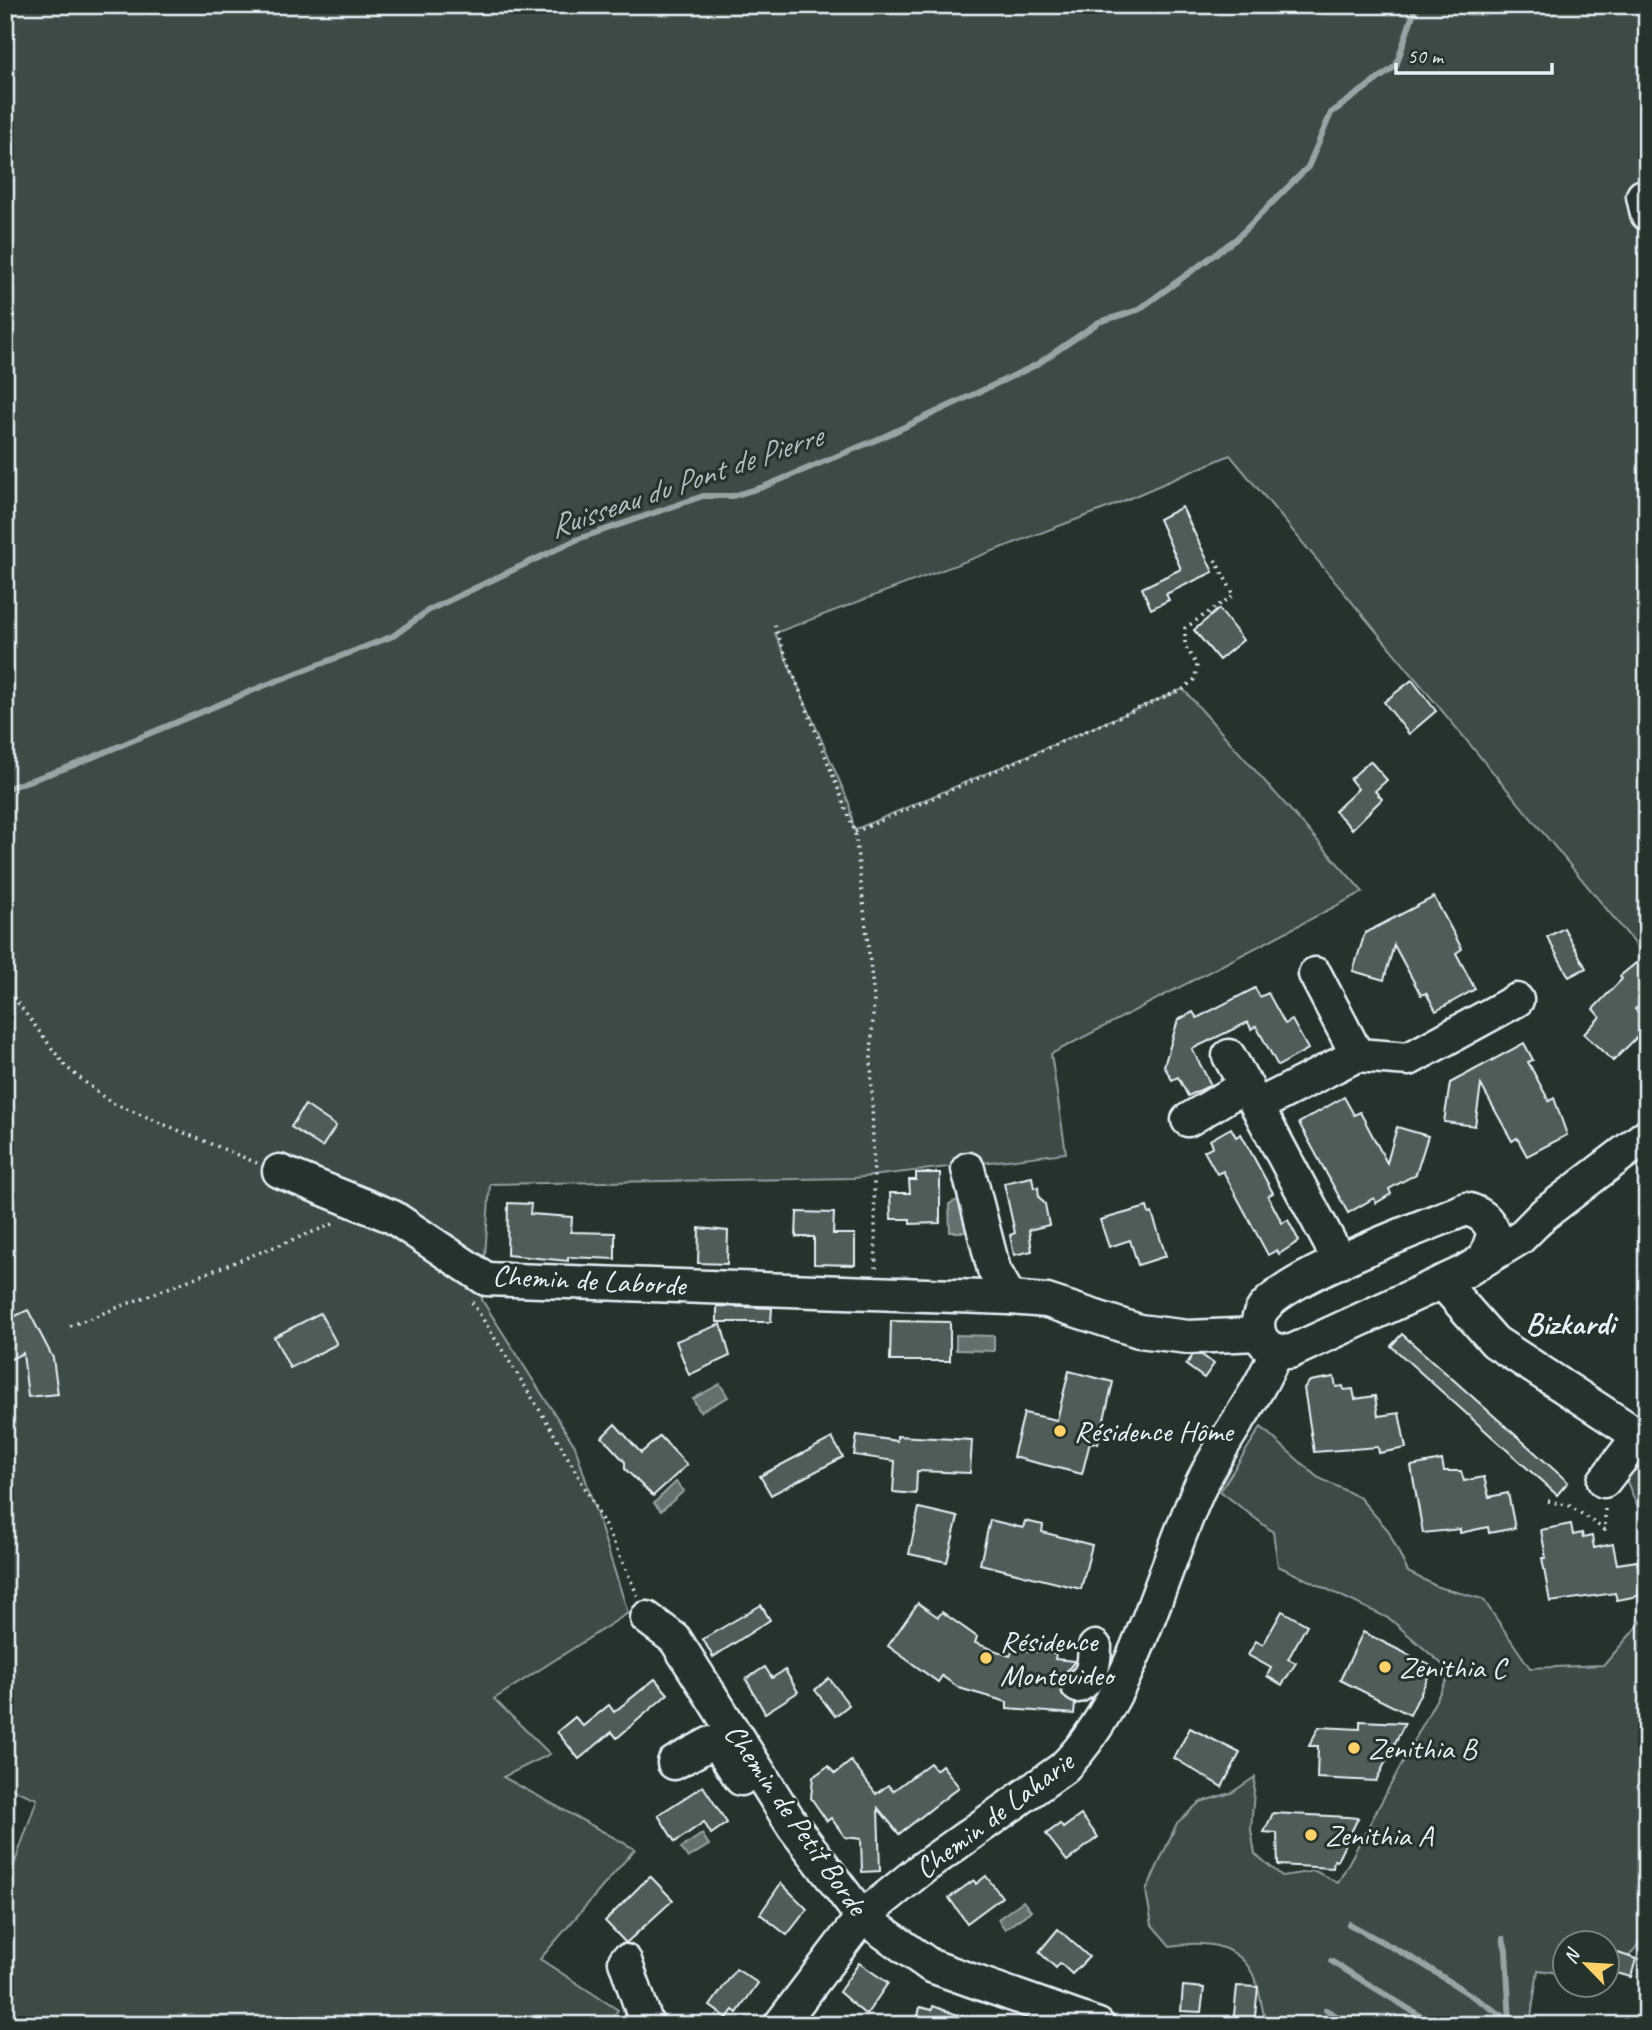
<svg xmlns="http://www.w3.org/2000/svg" width="1652" height="2030" font-family="Caveat,sans-serif">
<style>
.green{fill:#3e4b47;stroke:#939ea0;stroke-width:2}
.water{fill:#636f6d;stroke:#98a3a5;stroke-width:2}
.lines{fill:none;stroke-linecap:round;stroke-linejoin:round}
.stream{stroke:#98a3a5;stroke-width:6}
.building{fill:#505c59;stroke:#e8f1f8;stroke-width:2}
.minor-casing{stroke:#e8f1f8;stroke-width:37}
.path{stroke:#e8f1f8;stroke-width:3.5;stroke-dasharray:2 5;stroke-linecap:butt}
.minor{stroke:#26332d;stroke-width:32}
.poi-dot{fill:#ffd166;stroke:#26332d;stroke-width:2.5}
.labels{text-anchor:middle;stroke-width:6;stroke-linejoin:round;paint-order:stroke}
.street-label{font-size:30px;fill:#e8f1f8;stroke:#26332d}
.poi-label{font-size:30px;fill:#e8f1f8;stroke:#26332d;text-anchor:start}
.water-label{font-size:32px;font-style:italic;fill:#b3bdc0;stroke:#26332d}
.neighbourhood-label{font-size:32px;font-weight:bold;fill:#e8f1f8;stroke:#26332d}
</style>
<rect width="100%" height="100%" fill="#26332d"/>
<filter id="ink" filterUnits="userSpaceOnUse"><feTurbulence type="fractalNoise" baseFrequency=".0143" numOctaves="2"/><feDisplacementMap in="SourceGraphic" scale="14" xChannelSelector="R" yChannelSelector="G"/><feConvolveMatrix kernelMatrix="1 2 1 2 8 2 1 2 1" color-interpolation-filters="sRGB"/></filter>
<g filter="url(#ink)">
<g class="green">
<polygon points="5,5 1647,5 1647,958 1230,455 1107,508 775,633 849,803 854,830 1183,689 1363,892 1051,1054 1066,1153 854,1178 490,1184 482,1300 575,1446 628,1613 494,1699 550,1754 503,1777 635,1849 540,1959 618,2010 607,2025 5,2025 5,1891 37,1799 5,1786"/>
<path d="M1261 1427 1317 1477 1359 1497 1388 1530 1408 1572 1438 1587 1483 1599 1530 1668 1604 1665 1647 1615V1925L1637 1946 1609 1981H1607L1606 1942H1564V1974L1538 1970 1530 2023 1535 2025H1267C1261 2010 1261 1992 1254 1977 1239 1942 1202 1941 1170 1946L1152 1925 1146 1891 1177 1823 1200 1802 1231 1793 1255 1777 1251 1830 1255 1854 1282 1876 1315 1871 1338 1883 1451 1672 1390 1619 1278 1566 1273 1532 1220 1491Z"/>
<polygon points="1644,1465 1647,1465 1647,1529 1625,1477"/>
</g>
<g class="water">
<polygon points="957,1200 965,1204 966,1232 950,1232 949,1204"/>
<polygon points="956,1335 994,1336 994,1351 956,1350"/>
<polygon points="720,1384 728,1397 700,1412 693,1399"/>
<polygon points="676,1482 684,1491 661,1511 654,1503"/>
<polygon points="702,1834 709,1845 688,1858 681,1848"/>
<polygon points="1023,1901 1031,1911 1005,1929 998,1919"/>
</g>
<g class="lines">
<g class="stream">
<polyline points="5,789 69,767 266,685 393,636 429,610 578,539 703,496 733,496 763,487 883,437 1036,365 1099,322 1138,310 1236,239 1308,167 1331,113 1396,66 1416,5"/>
<polyline points="1349,1924 1421,1963 1503,2016 1507,2025"/>
<polyline points="1503,1939 1506,1950 1510,2024"/>
<polyline points="1331,1961 1435,2025"/>
<polyline points="1326,2010 1353,2025"/>
</g>
</g>
<g class="building">
<polygon points="1182,507 1213,572 1166,594 1169,600 1151,609 1142,588 1181,569 1159,519"/>
<polygon points="1219,609 1243,640 1219,660 1194,630"/>
<polygon points="1412,680 1436,711 1409,734 1384,702"/>
<polygon points="1370,761 1387,780 1375,791 1382,799 1352,829 1335,811 1358,789 1350,779"/>
<polygon points="1434,897 1462,949 1456,953 1475,989 1436,1011 1426,993 1421,995 1394,945 1384,980 1353,971 1365,933"/>
<polygon points="1564,928 1586,968 1569,977 1547,937"/>
<polygon points="1636,963 1647,976 1647,1000 1635,1009 1647,1021 1647,1027 1613,1061 1584,1034 1600,1017 1593,1009 1622,979 1620,976"/>
<polygon points="1255,988 1260,997 1268,993 1285,1024 1292,1020 1308,1049 1278,1066 1256,1026 1251,1029 1248,1022 1192,1049 1211,1085 1188,1096 1178,1077 1172,1080 1164,1066 1178,1020 1193,1012 1197,1018"/>
<polygon points="1524,1043 1533,1060 1528,1062 1549,1101 1554,1098 1567,1135 1527,1156 1517,1138 1512,1141 1481,1085 1475,1126 1444,1122 1450,1083"/>
<polygon points="1344,1097 1354,1115 1360,1112 1387,1163 1397,1127 1428,1136 1416,1174 1389,1189 1391,1194 1376,1203 1374,1198 1348,1213 1299,1123"/>
<polygon points="305,1105 336,1126 322,1147 291,1127"/>
<polygon points="1231,1128 1236,1137 1241,1134 1273,1193 1268,1196 1282,1223 1288,1220 1299,1241 1279,1254 1277,1250 1268,1255 1223,1171 1217,1174 1204,1151 1213,1146 1210,1140"/>
<polygon points="916,1173 940,1173 940,1223 910,1224 910,1219 891,1219 890,1193 910,1193 909,1180 916,1180"/>
<polygon points="1032,1177 1034,1188 1038,1187 1039,1197 1045,1204 1049,1225 1029,1230 1032,1251 1014,1255 1010,1235 1015,1233 1004,1183"/>
<polygon points="508,1203 531,1204 530,1214 572,1217 571,1232 615,1233 615,1259 568,1257 568,1261 507,1255"/>
<polygon points="1147,1207 1149,1214 1152,1213 1166,1256 1138,1265 1130,1240 1109,1247 1100,1220"/>
<polygon points="797,1212 834,1213 833,1234 855,1234 855,1265 814,1264 814,1237 796,1237"/>
<polygon points="699,1228 728,1231 727,1264 698,1263"/>
<polygon points="717,1306 772,1308 771,1322 717,1322"/>
<polygon points="28,1310 53,1358 58,1394 28,1397 23,1353 5,1362 5,1321"/>
<polygon points="320,1313 337,1344 290,1368 274,1337"/>
<polygon points="891,1321 950,1322 950,1361 890,1361"/>
<polygon points="721,1324 730,1356 689,1375 676,1341"/>
<polygon points="1402,1334 1568,1482 1557,1495 1391,1346"/>
<polygon points="1193,1355 1202,1355 1214,1364 1204,1378 1186,1365"/>
<polygon points="1069,1371 1113,1382 1098,1444 1090,1442 1082,1474 1013,1457 1024,1413 1057,1420"/>
<polygon points="1334,1377 1336,1387 1343,1386 1344,1390 1353,1389 1355,1399 1375,1396 1378,1416 1399,1413 1406,1448 1379,1453 1378,1447 1314,1452 1304,1388 1310,1381"/>
<polygon points="615,1424 641,1453 660,1436 687,1465 653,1496 625,1469 625,1462 602,1437"/>
<polygon points="857,1435 897,1441 897,1436 972,1440 970,1473 917,1471 916,1494 893,1492 895,1461 854,1455"/>
<polygon points="832,1438 843,1457 771,1495 760,1476"/>
<polygon points="1442,1460 1444,1471 1461,1471 1464,1481 1484,1477 1489,1497 1508,1493 1515,1528 1489,1533 1488,1527 1460,1533 1460,1529 1423,1533 1411,1466"/>
<polygon points="919,1508 958,1517 947,1562 909,1554"/>
<polygon points="990,1520 1023,1528 1025,1521 1043,1525 1042,1532 1092,1545 1081,1589 980,1564"/>
<polygon points="1571,1524 1573,1535 1582,1533 1583,1538 1592,1536 1594,1548 1613,1544 1617,1564 1637,1561 1643,1595 1617,1600 1615,1593 1550,1602 1542,1558 1546,1558 1541,1530"/>
<polygon points="918,1603 938,1617 942,1612 977,1637 975,1643 1010,1656 1013,1650 1056,1653 1055,1659 1075,1661 1062,1677 1060,1686 1063,1696 1075,1704 1074,1714 1007,1709 1007,1702 959,1688 942,1676 938,1682 888,1646"/>
<polygon points="761,1605 770,1620 713,1657 703,1639"/>
<polygon points="1282,1611 1307,1625 1288,1659 1296,1663 1282,1685 1267,1676 1271,1668 1248,1655 1256,1641 1263,1645"/>
<polygon points="1363,1632 1433,1667 1410,1715 1340,1680"/>
<polygon points="765,1667 772,1678 785,1670 798,1692 765,1713 746,1679"/>
<polygon points="829,1678 849,1705 835,1716 815,1690"/>
<polygon points="655,1679 668,1694 617,1738 612,1732 579,1759 557,1732 575,1717 583,1726 609,1705 614,1712"/>
<polygon points="1360,1721 1405,1723 1376,1781 1317,1778 1318,1746 1309,1746 1319,1727 1360,1729"/>
<polygon points="1190,1728 1240,1753 1222,1787 1174,1758"/>
<polygon points="851,1761 876,1794 888,1785 893,1791 930,1763 936,1770 942,1765 959,1787 899,1834 878,1808 880,1871 862,1872 861,1839 845,1837 831,1818 827,1821 811,1798 813,1777 828,1766 835,1774"/>
<polygon points="703,1786 727,1823 711,1834 704,1822 675,1842 658,1815"/>
<polygon points="1273,1813 1347,1817 1358,1818 1337,1861 1334,1860 1333,1868 1278,1865 1277,1833 1264,1832"/>
<polygon points="1081,1815 1098,1837 1067,1861 1046,1834 1060,1824 1063,1828"/>
<polygon points="650,1876 673,1900 626,1943 605,1921"/>
<polygon points="986,1876 1002,1897 967,1923 949,1898 974,1880 976,1884"/>
<polygon points="781,1883 807,1909 787,1935 760,1914"/>
<polygon points="1058,1929 1089,1957 1072,1974 1060,1963 1056,1968 1039,1952"/>
<polygon points="1606,1949 1636,1959 1631,1977 1606,1970"/>
<polygon points="859,1963 888,1983 866,2015 839,1992"/>
<polygon points="736,1969 758,1983 737,2013 733,2010 727,2018 710,2006"/>
<polygon points="1183,1986 1204,1988 1201,2012 1181,2011"/>
<polygon points="1237,1986 1258,1987 1254,2025 1233,2025"/>
<polygon points="933,2006 966,2018 966,2025 916,2025 920,2007 932,2010"/>
</g>
<g class="lines">
<g class="minor-casing">
<g id="minor">
<polyline points="1643,196 1647,214"/>
<polyline points="1315,974 1357,1055"/>
<polyline points="1229,1056 1256,1104"/>
<polyline points="1188,1120 1246,1085"/>
<polyline points="968,1169 994,1270 1010,1298"/>
<polyline points="279,1171 393,1217 486,1279 1010,1298 1047,1301 1139,1331 1188,1337 1259,1334"/>
<path d="M1485 1258 1494 1233C1488 1219 1481 1213 1466 1209 1424 1226 1285 1277 1263 1309 1257 1317 1257 1326 1260 1335 1264 1348 1278 1351 1290 1352L1464 1272 1520 1238 1544 1214 1647 1135"/>
<polyline points="1340,1262 1257,1106 1357,1055 1409,1059 1517,1000"/>
<polyline points="1442,1282 1495,1342 1639,1436 1604,1481"/>
<polyline points="647,1618 675,1639 793,1826 862,1917 931,1966 1098,2025"/>
<path d="M1078 1686C1094 1678 1094 1663 1095 1647"/>
<polyline points="674,1763 711,1743 720,1747 741,1779"/>
<polyline points="625,1961 647,2025"/>
<path d="M780 2025 862 1917 920 1870 1063 1768C1131 1701 1159 1578 1198 1491 1220 1442 1258 1398 1276 1351"/>
</g>
</g>
<g class="path">
<polyline points="774,625 855,832 874,997 871,1056 876,1268"/>
<polyline points="855,832 1183,689 1195,679 1197,665 1185,646 1185,628 1234,595 1213,556"/>
<polyline points="5,986 66,1067 110,1102 257,1163"/>
<path d="M472 1302C534 1401 592 1488 638 1597"/>
<polyline points="70,1326 336,1223"/>
<polyline points="1548,1501 1570,1506 1605,1530 1605,1507"/>
</g>
<use href="#minor" class="minor"/>
</g>
</g>
<g class="poi-dot">
<circle cx="1060" cy="1431" r="7"/>
<circle cx="986" cy="1658" r="7"/>
<circle cx="1385" cy="1667" r="7"/>
<circle cx="1354" cy="1748" r="7"/>
<circle cx="1311" cy="1835" r="7"/>
</g>
<g class="labels">
<g class="street-label">
<text transform="translate(589 1280) rotate(3)" y="10">Chemin de Laborde</text>
<text transform="translate(994 1815) rotate(-37)" y="10">Chemin de Laharie</text>
<text transform="translate(796 1819) rotate(55)" y="10">Chemin de Petit Borde</text>
</g>
<g class="poi-label">
<text x="1074" y="1441">Résidence Hôme</text>
<text x="1000" y="1651">Résidence<tspan x="1000" dy="34">Montevideo</tspan></text>
<text x="1399" y="1677">Zenithia C</text>
<text x="1368" y="1758">Zenithia B</text>
<text x="1325" y="1845">Zenithia A</text>
</g>
<g class="water-label">
<text transform="translate(685 481) rotate(-19)" y="11">Ruisseau du Pont de Pierre</text>
</g>
<g class="neighbourhood-label">
<text x="1570" y="1334">Bizkardi</text>
</g>
</g>
<rect width="1652" height="2030" fill="none" stroke="#26332d" stroke-width="28"/>
<rect x="14" y="14" width="1624" height="2002" fill="none" stroke="#e8f1f8" stroke-width="2.5" filter="url(#ink)"/>
<g transform="translate(1586 1964) rotate(295)"><circle r="33" fill="#26332d" stroke="#747f7e" stroke-width="2"/>
<path d="M0-5L12 26L0 18L-12 26Z" fill="#ffd166"/>
<text y="-10" font-size="19" font-weight="bold" text-anchor="middle" fill="#e8f1f8">N</text>
</g>
<path d="M1396 63v10h156v-10" fill="none" stroke="#e8f1f8" stroke-width="3.5"/>
<text x="1407" y="63" font-size="21" fill="#e8f1f8" stroke="#26332d" stroke-width="5" paint-order="stroke">50 m</text>
</svg>
